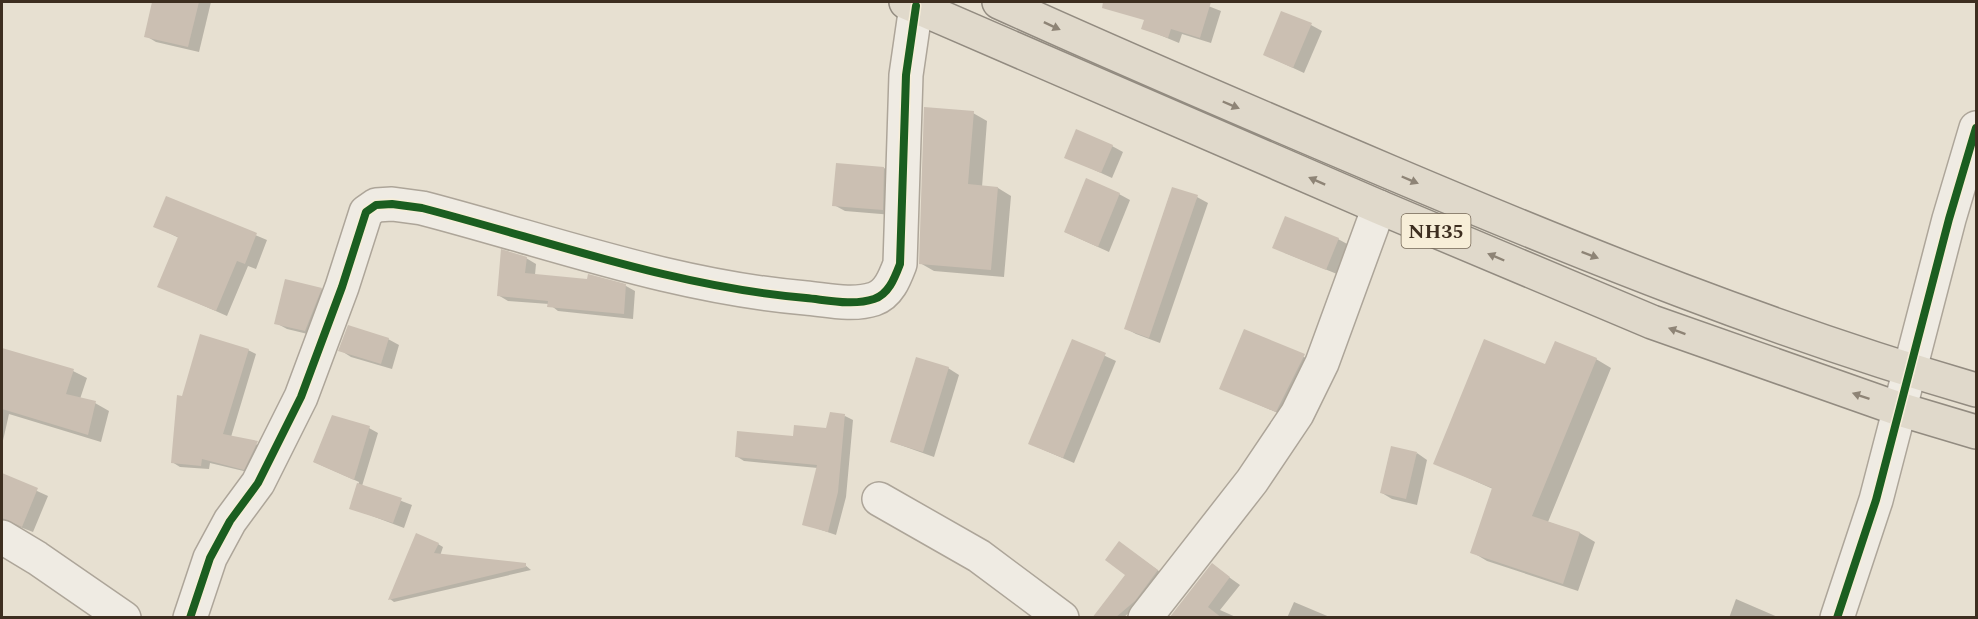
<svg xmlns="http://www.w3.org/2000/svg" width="1978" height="619" font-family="Spectral,serif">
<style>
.shadow{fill:#0003}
.building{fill:#cbbfb2}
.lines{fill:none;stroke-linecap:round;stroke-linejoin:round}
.minor-casing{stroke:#ada599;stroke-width:36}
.tertiary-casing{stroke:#ada599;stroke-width:36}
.trunk-casing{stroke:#928b80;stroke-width:36}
.minor{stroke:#efebe3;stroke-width:33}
.tertiary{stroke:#efebe3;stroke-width:33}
.trunk{stroke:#e0d9cb;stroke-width:33}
.cycleway-casing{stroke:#f7eed8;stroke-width:11}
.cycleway{stroke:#1b5e20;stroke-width:8}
.oneway{fill:#8e8476}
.labels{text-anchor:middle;stroke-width:6;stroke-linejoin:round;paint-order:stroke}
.shield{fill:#f7eed8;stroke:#756857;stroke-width:1.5}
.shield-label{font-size:20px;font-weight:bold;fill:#3d2e20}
</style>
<rect width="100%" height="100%" fill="#e7e0d1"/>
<g class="shadow">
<polygon points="154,2 211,2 199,52 156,42 146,36"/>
<polygon points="1151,2 1198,2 1221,11 1211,43 1182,34 1179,43 1143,28"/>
<polygon points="1311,25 1322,31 1304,73 1265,55"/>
<polygon points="973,113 987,121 982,187 998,188 1011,196 1004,277 934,271 920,263"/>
<polygon points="1112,146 1123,152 1112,178 1066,157"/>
<polygon points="884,168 895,174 893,215 845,211 834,205"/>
<polygon points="1119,194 1130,200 1109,252 1065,232"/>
<polygon points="1197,197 1208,203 1160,343 1136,334 1125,328"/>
<polygon points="167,198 267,240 256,269 248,266 227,316 159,286 179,238 155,226"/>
<polygon points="1338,239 1349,245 1337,274 1285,253"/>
<polygon points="526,258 536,264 535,275 626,286 635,291 633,319 558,311 549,304 508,301 498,295"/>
<polygon points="321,289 332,295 316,336 287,329 276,323"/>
<polygon points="1244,331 1315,362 1287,417 1221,388"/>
<polygon points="388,339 399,345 392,369 351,357 340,350"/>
<polygon points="1073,341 1116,361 1074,463 1030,444"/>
<polygon points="2,349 73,371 87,378 80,399 95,403 109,411 101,442 9,414 2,445"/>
<polygon points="248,350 256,354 231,437 265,447 252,473 210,463 209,469 180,467 172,462 183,397"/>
<polygon points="1596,359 1611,368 1548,522 1580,533 1595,542 1578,591 1487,561 1472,552 1493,489 1435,463 1546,366"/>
<polygon points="948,368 959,375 934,457 892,442"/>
<polygon points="845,416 853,420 846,497 836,535 804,524 818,468 744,461 736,456 827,429"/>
<polygon points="369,428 378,433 362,486 412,505 404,528 351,508 359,482 314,462"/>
<polygon points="1417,453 1427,460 1417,505 1392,499 1382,493"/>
<polygon points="2,475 48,496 33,532 2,520"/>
<polygon points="438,544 443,547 440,556 525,565 531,570 394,602 390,599"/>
<polygon points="1124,546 1163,574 1140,603 1123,618 1094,618 1127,575"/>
<polygon points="1212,565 1240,585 1220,610 1238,618 1182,618"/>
<polygon points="1736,599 1780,618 1729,618"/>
<polygon points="1294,602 1332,618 1287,618"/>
</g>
<g class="building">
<polygon points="152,2 199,2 188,47 144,37"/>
<polygon points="1103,2 1211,2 1200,38 1171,29 1168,38 1141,29 1144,20 1102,8"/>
<polygon points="1281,11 1312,23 1293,68 1263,55"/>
<polygon points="924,107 974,111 968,184 998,187 991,270 919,264"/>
<polygon points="1076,129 1113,145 1101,173 1064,158"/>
<polygon points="836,163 884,167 883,210 832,206"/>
<polygon points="1086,178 1120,193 1098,247 1064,232"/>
<polygon points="1172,187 1198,195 1149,338 1124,329"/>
<polygon points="166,196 257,233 245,264 237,261 216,311 157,287 178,237 153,227"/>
<polygon points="1285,216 1339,238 1326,270 1272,248"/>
<polygon points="501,249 527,257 525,273 587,279 588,274 626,284 624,314 547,307 548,301 497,296"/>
<polygon points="285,279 322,288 305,331 274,324"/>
<polygon points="348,325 389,338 381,364 338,351"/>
<polygon points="1244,329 1305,354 1276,412 1219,389"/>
<polygon points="200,334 249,349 223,434 258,441 244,470 202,459 201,466 171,463 177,395 182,396"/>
<polygon points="1072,339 1106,353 1063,458 1028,444"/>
<polygon points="1484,339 1545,364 1555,341 1597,358 1532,516 1580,532 1563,584 1470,553 1492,488 1433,464"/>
<polygon points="2,348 74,369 66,394 96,401 88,435 2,409"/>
<polygon points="916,357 949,367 923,452 890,442"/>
<polygon points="830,412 845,414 838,492 828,532 802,525 817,465 735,457 737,431 793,436 794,425 826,428"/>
<polygon points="332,415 370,426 354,480 313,462"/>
<polygon points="1391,446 1417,452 1406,499 1380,493"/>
<polygon points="2,473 38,488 22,527 2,518"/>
<polygon points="357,483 402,498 393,523 349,509"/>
<polygon points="416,533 439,543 434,553 526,563 526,567 388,600"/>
<polygon points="1119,541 1158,570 1135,601 1115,618 1092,618 1125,575 1105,560"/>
<polygon points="1212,563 1230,577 1208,607 1222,618 1169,618"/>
</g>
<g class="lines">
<g class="minor-casing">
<g id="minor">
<polyline points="879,499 979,556 1062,618"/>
<polyline points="2,537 37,558 124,618"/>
<path d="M190 618 210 558 230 521 258 483 301 397 342 287 366 212 376 205 392 204 422 208C549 241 674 287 806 298 827 300 853 306 874 299 889 294 895 277 900 264L906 75 916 6"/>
<polyline points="1145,618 1252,481 1297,414 1322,363 1379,207"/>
</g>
</g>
<g class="tertiary-casing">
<polyline id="tertiary" points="1837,618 1876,500 1949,219 1976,128"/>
</g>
<g class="trunk-casing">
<g id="trunk">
<polyline points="906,2 1379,207 1652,322 1899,409 1976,432"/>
<path d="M999 2C1129 61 1260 117 1392 173 1583 254 1777 332 1976 390"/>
</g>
</g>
<use href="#minor" class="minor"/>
<use href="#tertiary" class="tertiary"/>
<use href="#trunk" class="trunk"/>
<g class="cycleway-casing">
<g id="cycleway">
<path d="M190 618 210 558 230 521 258 483 301 397 342 287 366 212 376 205 392 204 422 208C549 241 674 287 806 298 827 300 853 306 874 299 889 294 895 277 900 264L906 75 916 6"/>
<polyline points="1837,618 1876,500 1949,219 1976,128"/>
</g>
</g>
<use href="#cycleway" class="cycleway"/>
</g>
<defs><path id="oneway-solid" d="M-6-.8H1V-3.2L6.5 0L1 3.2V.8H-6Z" transform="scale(1.5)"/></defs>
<g class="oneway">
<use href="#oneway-solid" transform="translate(1052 26) rotate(25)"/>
<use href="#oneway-solid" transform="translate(1231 105) rotate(23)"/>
<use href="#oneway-solid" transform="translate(1410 180) rotate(23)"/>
<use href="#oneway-solid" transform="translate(1317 181) rotate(-156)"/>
<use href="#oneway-solid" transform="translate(1590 255) rotate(21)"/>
<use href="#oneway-solid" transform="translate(1496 257) rotate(-157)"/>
<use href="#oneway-solid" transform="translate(1677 331) rotate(-160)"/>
<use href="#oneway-solid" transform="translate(1861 396) rotate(-161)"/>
</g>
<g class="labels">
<rect class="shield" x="1401.5" y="214" width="69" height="34" rx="4.5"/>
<g class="shield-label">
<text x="1436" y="238">NH35</text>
</g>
</g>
<rect width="1978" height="619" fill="none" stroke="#3d2e20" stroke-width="6"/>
</svg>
